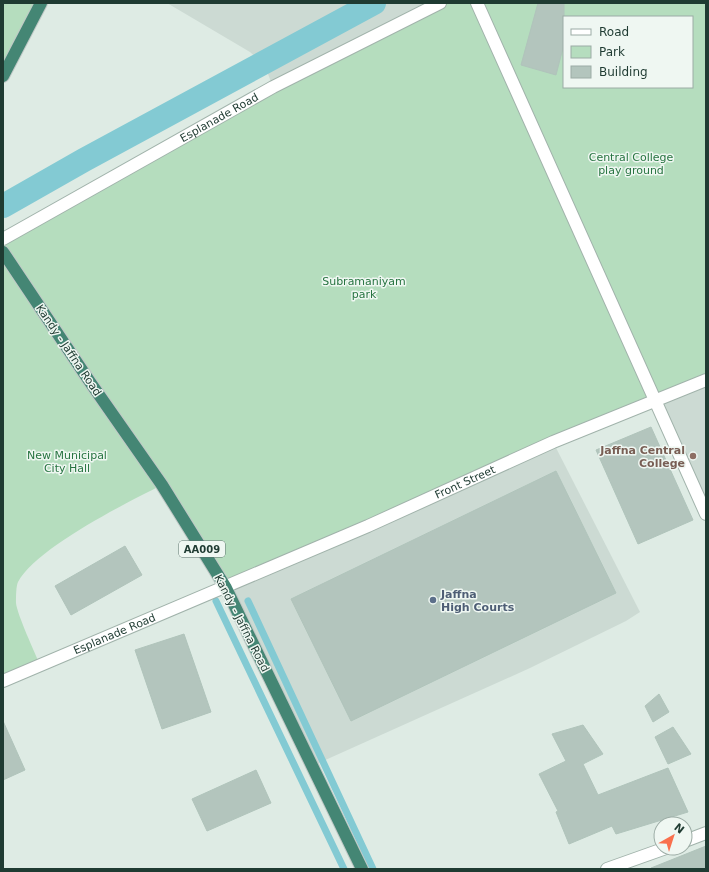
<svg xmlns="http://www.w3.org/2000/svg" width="709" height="872" font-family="'DejaVu Sans',sans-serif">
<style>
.built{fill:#ccdad3}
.green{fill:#b5ddbe;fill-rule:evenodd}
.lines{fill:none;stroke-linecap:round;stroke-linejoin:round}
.stream{stroke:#83cad3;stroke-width:7}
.canal{stroke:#83cad3;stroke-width:24}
.building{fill:#b3c5bd;stroke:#b0c4bb}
.minor-casing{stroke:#a1b3ab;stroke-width:14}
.tertiary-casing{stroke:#a1b3ab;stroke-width:14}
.trunk-casing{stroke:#c0c8c6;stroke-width:14}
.minor{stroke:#fff;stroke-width:12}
.tertiary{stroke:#fff;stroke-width:12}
.trunk{stroke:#448674;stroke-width:12}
.education-dot{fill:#8d6e63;stroke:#eff7f2;stroke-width:1.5}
.service-dot{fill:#5c6f8a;stroke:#eff7f2;stroke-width:1.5}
.labels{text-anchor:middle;stroke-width:3;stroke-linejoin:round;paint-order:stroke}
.shield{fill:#eff7f2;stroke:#5d736c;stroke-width:1}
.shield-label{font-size:10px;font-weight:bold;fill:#1f3b32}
.street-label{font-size:11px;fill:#1f3b32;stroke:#eff7f2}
.park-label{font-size:11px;fill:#277441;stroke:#eff7f2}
.education-label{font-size:11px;font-weight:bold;fill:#785e54;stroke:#eff7f2;text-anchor:end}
.service-label{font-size:11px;font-weight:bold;fill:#4e5e75;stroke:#eff7f2;text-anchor:start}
</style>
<rect width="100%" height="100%" fill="#deebe4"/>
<g class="built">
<polygon points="167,3 440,3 273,87 265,66 250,52"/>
<polygon points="706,380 706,514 655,399"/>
<polygon points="553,442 640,612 626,621 530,668 312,766 226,588"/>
</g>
<g class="green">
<polygon points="3,3 41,3 3,76"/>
<path d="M440 3H706V380L226 588 162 485C126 503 36 548 18 582 16 586 16 597 16 603 17 614 35 653 40 665L3 681V239ZM564 17H692V87H564Z"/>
</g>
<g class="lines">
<g class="stream">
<polyline points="216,601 344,869"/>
<polyline points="248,601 373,869"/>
</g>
<polyline class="canal" points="3,206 84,160 374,3"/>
</g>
<g class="building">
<polygon points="538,3 564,3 564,44 556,75 521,65"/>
<polygon points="651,427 693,520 638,544 596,450"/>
<polygon points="556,471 616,593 351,721 291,599"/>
<polygon points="125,546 142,575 71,615 55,586"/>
<polygon points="184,634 211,712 162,729 135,650"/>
<polygon points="659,694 669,712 653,722 645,706"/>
<polygon points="3,721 25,770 3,780"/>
<polygon points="583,725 603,754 583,764 598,795 668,768 688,812 616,834 612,826 569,844 556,812 558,811 539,774 566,761 552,734"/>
<polygon points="673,727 691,754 668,764 655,737"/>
<polygon points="256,770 271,803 207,831 192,799"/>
<polygon points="706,846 706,869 651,869 651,868"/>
</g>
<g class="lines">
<g class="minor-casing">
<g id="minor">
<polyline points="477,3 706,514"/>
<path id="s1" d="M3 681 368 526 553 442 706 380"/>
<polyline points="685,841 706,833"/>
<polyline points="607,869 666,848"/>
</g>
</g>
<g class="tertiary-casing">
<g id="tertiary">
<path id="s2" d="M3 239 273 87 440 3"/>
</g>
</g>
<g class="trunk-casing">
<g id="trunk">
<polyline points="3,76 41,3"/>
<polyline points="3,252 90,382 162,485 226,588 362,869"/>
</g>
</g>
<use href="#minor" class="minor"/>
<use href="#tertiary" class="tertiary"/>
<use href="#trunk" class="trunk"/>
</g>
<circle class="education-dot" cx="693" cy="456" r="4"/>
<circle class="service-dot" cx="433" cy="600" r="4"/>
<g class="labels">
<rect class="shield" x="179" y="541" width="46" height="16" rx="3"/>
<g class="shield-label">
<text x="202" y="553">AA009</text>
</g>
<g class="street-label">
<text dy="4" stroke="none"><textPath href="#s2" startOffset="248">Esplanade Road</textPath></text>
<text transform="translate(69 350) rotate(56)" y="4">Kandy - Jaffna Road</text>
<text dy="4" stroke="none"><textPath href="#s1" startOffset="503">Front Street</textPath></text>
<text transform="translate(242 623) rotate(63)" y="4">Kandy - Jaffna Road</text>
<text dy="4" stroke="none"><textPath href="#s1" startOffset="121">Esplanade Road</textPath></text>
</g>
<g class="park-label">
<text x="631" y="161">Central College<tspan x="631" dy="13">play ground</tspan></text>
<text x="364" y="285">Subramaniyam<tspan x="364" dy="13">park</tspan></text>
<text x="67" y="459">New Municipal<tspan x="67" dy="13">City Hall</tspan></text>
</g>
<g class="education-label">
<text x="685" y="454">Jaffna Central<tspan x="685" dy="13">College</tspan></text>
</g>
<g class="service-label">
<text x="441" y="598">Jaffna<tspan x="441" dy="13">High Courts</tspan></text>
</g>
</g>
<rect width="709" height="872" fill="none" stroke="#1f3b32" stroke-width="8"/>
<rect x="563" y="16" width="130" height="72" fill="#eff7f2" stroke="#9caca5"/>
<rect x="571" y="29" width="20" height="6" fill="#ffffff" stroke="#9caca5"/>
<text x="599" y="36" font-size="12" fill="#1f3b32">Road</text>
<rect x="571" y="46" width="20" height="12" fill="#b5ddbe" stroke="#9caca5"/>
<text x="599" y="56" font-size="12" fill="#1f3b32">Park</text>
<rect x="571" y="66" width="20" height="12" fill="#b3c5bd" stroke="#9caca5"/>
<text x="599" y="76" font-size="12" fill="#1f3b32">Building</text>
<g transform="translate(673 836) rotate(39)"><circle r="19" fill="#eff7f2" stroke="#9caca5"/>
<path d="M0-3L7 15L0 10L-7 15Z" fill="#f9704e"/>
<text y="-6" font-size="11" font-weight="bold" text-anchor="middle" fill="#1f3b32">N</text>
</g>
</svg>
